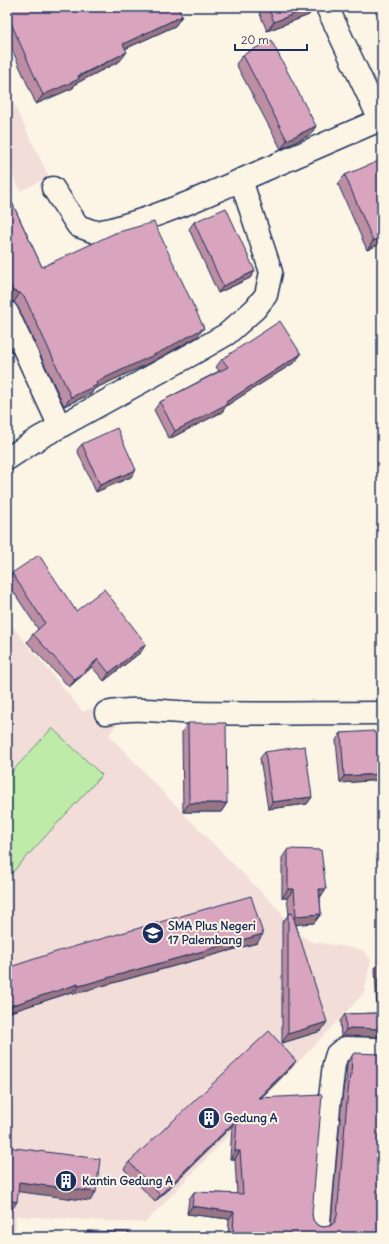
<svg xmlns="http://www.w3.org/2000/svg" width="389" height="1244" font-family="Delius,sans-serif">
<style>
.built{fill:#f2ddd9}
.green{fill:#beeba8;stroke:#6c8d83}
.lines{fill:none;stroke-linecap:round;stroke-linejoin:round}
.minor-casing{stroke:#1b2f5e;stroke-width:25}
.minor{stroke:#fcf5e5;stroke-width:22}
.wall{fill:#bb8ea3;stroke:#1b2f5e}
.shaded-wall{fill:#987485;stroke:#1b2f5e}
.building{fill:#d9a5be;stroke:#1b2f5e}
.labels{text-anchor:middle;stroke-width:4;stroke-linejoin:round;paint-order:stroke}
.poi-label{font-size:12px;font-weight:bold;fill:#1b2f5e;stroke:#fcf5e5;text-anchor:start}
</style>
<rect width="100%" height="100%" fill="#fcf5e5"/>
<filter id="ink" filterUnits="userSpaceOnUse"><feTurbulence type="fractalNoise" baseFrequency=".025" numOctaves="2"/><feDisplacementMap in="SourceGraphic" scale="8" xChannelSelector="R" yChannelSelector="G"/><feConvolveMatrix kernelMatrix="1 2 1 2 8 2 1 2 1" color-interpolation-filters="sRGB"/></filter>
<g filter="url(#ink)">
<g class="built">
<polygon points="7,90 49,177 20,191 7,163"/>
<polygon points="7,620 83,712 101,705 116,725 109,735 181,811 281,912 288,926 309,941 363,950 371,960 364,993 145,1223 16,1216 15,1237 7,1237"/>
</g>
<polygon class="green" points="52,728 102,775 7,878 7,777"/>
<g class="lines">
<g class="minor-casing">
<g id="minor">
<polyline points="327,7 380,120"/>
<polyline points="53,188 78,226 95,232 112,229 148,218 188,203 382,119"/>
<polyline points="7,312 60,427"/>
<polyline points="7,459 39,438 194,353 227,334 255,309 266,295 271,272 241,180"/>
<path d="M106 713C135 706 165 712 194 713 257 714 319 713 382 713"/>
<polyline points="319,1222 329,1107 334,1064 337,1054 345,1048 382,1049"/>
</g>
</g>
<use href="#minor" class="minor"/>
</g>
<g class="wall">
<polygon points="7,7 182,16 175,26 125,49 120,61 75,84 73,88 36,104 7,38"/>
<polygon points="257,7 314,7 309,15 267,31"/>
<polygon points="243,55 316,126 310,135 281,149 236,64"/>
<polygon points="382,162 382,243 367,250 338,184 345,175"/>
<polygon points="7,192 42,267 197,337 154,361 94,389 91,394 64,406 18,307 14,302 7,300"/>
<polygon points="194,222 255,271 250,278 218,293 189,229"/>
<polygon points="301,354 295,362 226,406 222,412 169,439 154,410 160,402 219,371 216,367 222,359"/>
<polygon points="82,444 131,477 96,492 77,450"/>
<polygon points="12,573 76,611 141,652 104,681 92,667 69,687 27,642 33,634 38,629 7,582 7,580"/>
<polygon points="188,723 227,803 221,812 183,812 182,732"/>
<polygon points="341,733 382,734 382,780 340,783 336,740"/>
<polygon points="265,752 312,797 307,804 268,809 260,758"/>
<polygon points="288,849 326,889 320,898 321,914 314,923 296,924 321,1031 282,1043 282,923 289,914 287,898 282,898 282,858"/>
<polygon points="257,943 73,994 72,992 7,1013 7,968"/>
<polygon points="380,961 382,961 382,1037 345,1036 341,1037 340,1021 345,1014 377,1013 375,968"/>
<polygon points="354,1053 382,1237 228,1237 229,1219 187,1214 189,1199 194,1192 237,1194 235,1159 230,1159 232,1126 155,1202 124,1169 129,1162 291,1068 261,1098 312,1214 313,1220 317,1225 323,1227 330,1226 331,1223 341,1108 344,1083 346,1081 347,1063"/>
<polygon points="88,1231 129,1237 84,1237"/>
</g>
<g class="shaded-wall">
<polygon points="311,7 314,7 309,15 267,31 274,22"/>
<polygon points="182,16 175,26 116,53 123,44"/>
<polygon points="127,52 120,61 75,84 73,88 36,104 43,95"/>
<polygon points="316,126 310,135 281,149 287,140"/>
<polygon points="382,237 382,243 367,250 373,241"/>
<polygon points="255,271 250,278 218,293 223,286"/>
<polygon points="13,291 20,293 14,302 7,300"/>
<polygon points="204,328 197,337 154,361 94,389 91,394 64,406 71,397 96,382"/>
<polygon points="301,354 295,362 226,406 222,412 169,439 175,431 226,402"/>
<polygon points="136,470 131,477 96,492 100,485"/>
<polygon points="146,644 141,652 104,681 109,673"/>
<polygon points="98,659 92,667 69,687 75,680"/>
<polygon points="382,774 382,780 340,783 344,776"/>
<polygon points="312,797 307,804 268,809 272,802"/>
<polygon points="189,803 227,803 221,812 183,812"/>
<polygon points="288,889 294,889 287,898 282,898"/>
<polygon points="319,889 326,889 319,898"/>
<polygon points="321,914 314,923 290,925 296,916"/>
<polygon points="263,934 257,943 73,994 79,986"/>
<polygon points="78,984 72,992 7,1013 7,1007"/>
<polygon points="327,1022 321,1031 282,1043 288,1034"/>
<polygon points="350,1028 382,1029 382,1037 345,1036 341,1037 346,1030"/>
<polygon points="296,1061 291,1068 253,1105 258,1098"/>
<polygon points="237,1119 232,1126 155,1202 160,1195"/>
<polygon points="235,1151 240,1151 235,1159 230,1159"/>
<polygon points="19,1182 96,1192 90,1201 13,1191"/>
<polygon points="7,1200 17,1202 11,1211 7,1210"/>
<polygon points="192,1206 234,1212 229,1219 187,1214"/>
<polygon points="233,1235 250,1236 249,1237 231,1237"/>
</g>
<g class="building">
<polygon points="7,7 178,7 182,16 123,44 127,52 78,76 79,79 43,95 7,14"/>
<polygon points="268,7 311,7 274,22"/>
<polygon points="271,40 316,126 287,140 243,55"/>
<polygon points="381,160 382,162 382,237 373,241 345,175"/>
<polygon points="7,192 42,267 115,233 154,222 204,328 160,352 96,382 97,385 71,397 25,298 20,293 13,291 7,277"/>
<polygon points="226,208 255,271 223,286 194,222"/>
<polygon points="280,321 301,354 226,402 227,404 175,431 160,402 228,367 222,359"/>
<polygon points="117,428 136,470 100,485 82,444"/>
<polygon points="39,555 76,611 104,589 146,644 109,673 98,659 75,680 33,634 45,623 12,573"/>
<polygon points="188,723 226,723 227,803 189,803"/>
<polygon points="374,731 374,733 382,734 382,774 344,776 341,733"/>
<polygon points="305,746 312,797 272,802 265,752"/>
<polygon points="288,849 321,850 326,889 319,889 321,914 296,916 294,889 288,889"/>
<polygon points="251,896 263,934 79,986 78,984 7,1007 7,968 59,951"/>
<polygon points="292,913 327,1022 288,1034 288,914"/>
<polygon points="380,961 382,961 382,1000"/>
<polygon points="382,1013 382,1029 350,1028 346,1030 345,1014"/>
<polygon points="269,1031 296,1061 258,1098 322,1095 312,1214 313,1220 317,1225 323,1227 330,1226 335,1222 337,1216 347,1101 350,1075 351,1076 352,1056 354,1053 382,1054 382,1237 250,1237 250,1236 233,1235 234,1212 192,1206 194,1192 243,1194 240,1151 235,1151 237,1119 160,1195 129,1162"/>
<polygon points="7,1147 100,1159 96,1192 19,1182 17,1202 7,1200"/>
<polygon points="88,1231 129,1232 129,1237 88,1237"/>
</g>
</g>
<defs>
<g id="school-disc" transform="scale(1.15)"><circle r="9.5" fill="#1b2f5e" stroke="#fcf5e5"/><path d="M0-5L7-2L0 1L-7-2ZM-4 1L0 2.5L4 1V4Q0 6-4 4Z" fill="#fff"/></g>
<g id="building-disc" transform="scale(1.15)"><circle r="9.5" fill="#1b2f5e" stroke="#fcf5e5"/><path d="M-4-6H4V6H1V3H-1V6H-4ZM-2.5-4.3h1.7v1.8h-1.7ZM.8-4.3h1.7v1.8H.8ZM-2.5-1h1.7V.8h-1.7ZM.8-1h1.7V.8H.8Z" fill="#fff"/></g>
</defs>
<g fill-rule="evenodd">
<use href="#school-disc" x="153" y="933"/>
<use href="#building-disc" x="209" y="1118"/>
<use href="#building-disc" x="66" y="1181"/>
</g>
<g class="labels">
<g class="poi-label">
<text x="168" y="930">SMA Plus Negeri<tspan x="168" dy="14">17 Palembang</tspan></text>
<text x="224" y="1122">Gedung A</text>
<text x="82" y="1185">Kantin Gedung A</text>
</g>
</g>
<rect width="389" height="1244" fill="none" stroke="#fcf5e5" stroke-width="24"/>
<rect x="12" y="12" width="365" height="1220" fill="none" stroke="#1b2f5e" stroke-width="1.5" filter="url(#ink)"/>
<path d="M235 44v6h72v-6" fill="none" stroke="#1b2f5e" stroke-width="2"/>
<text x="241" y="44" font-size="12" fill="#1b2f5e" stroke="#fcf5e5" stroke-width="3" paint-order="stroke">20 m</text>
</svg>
